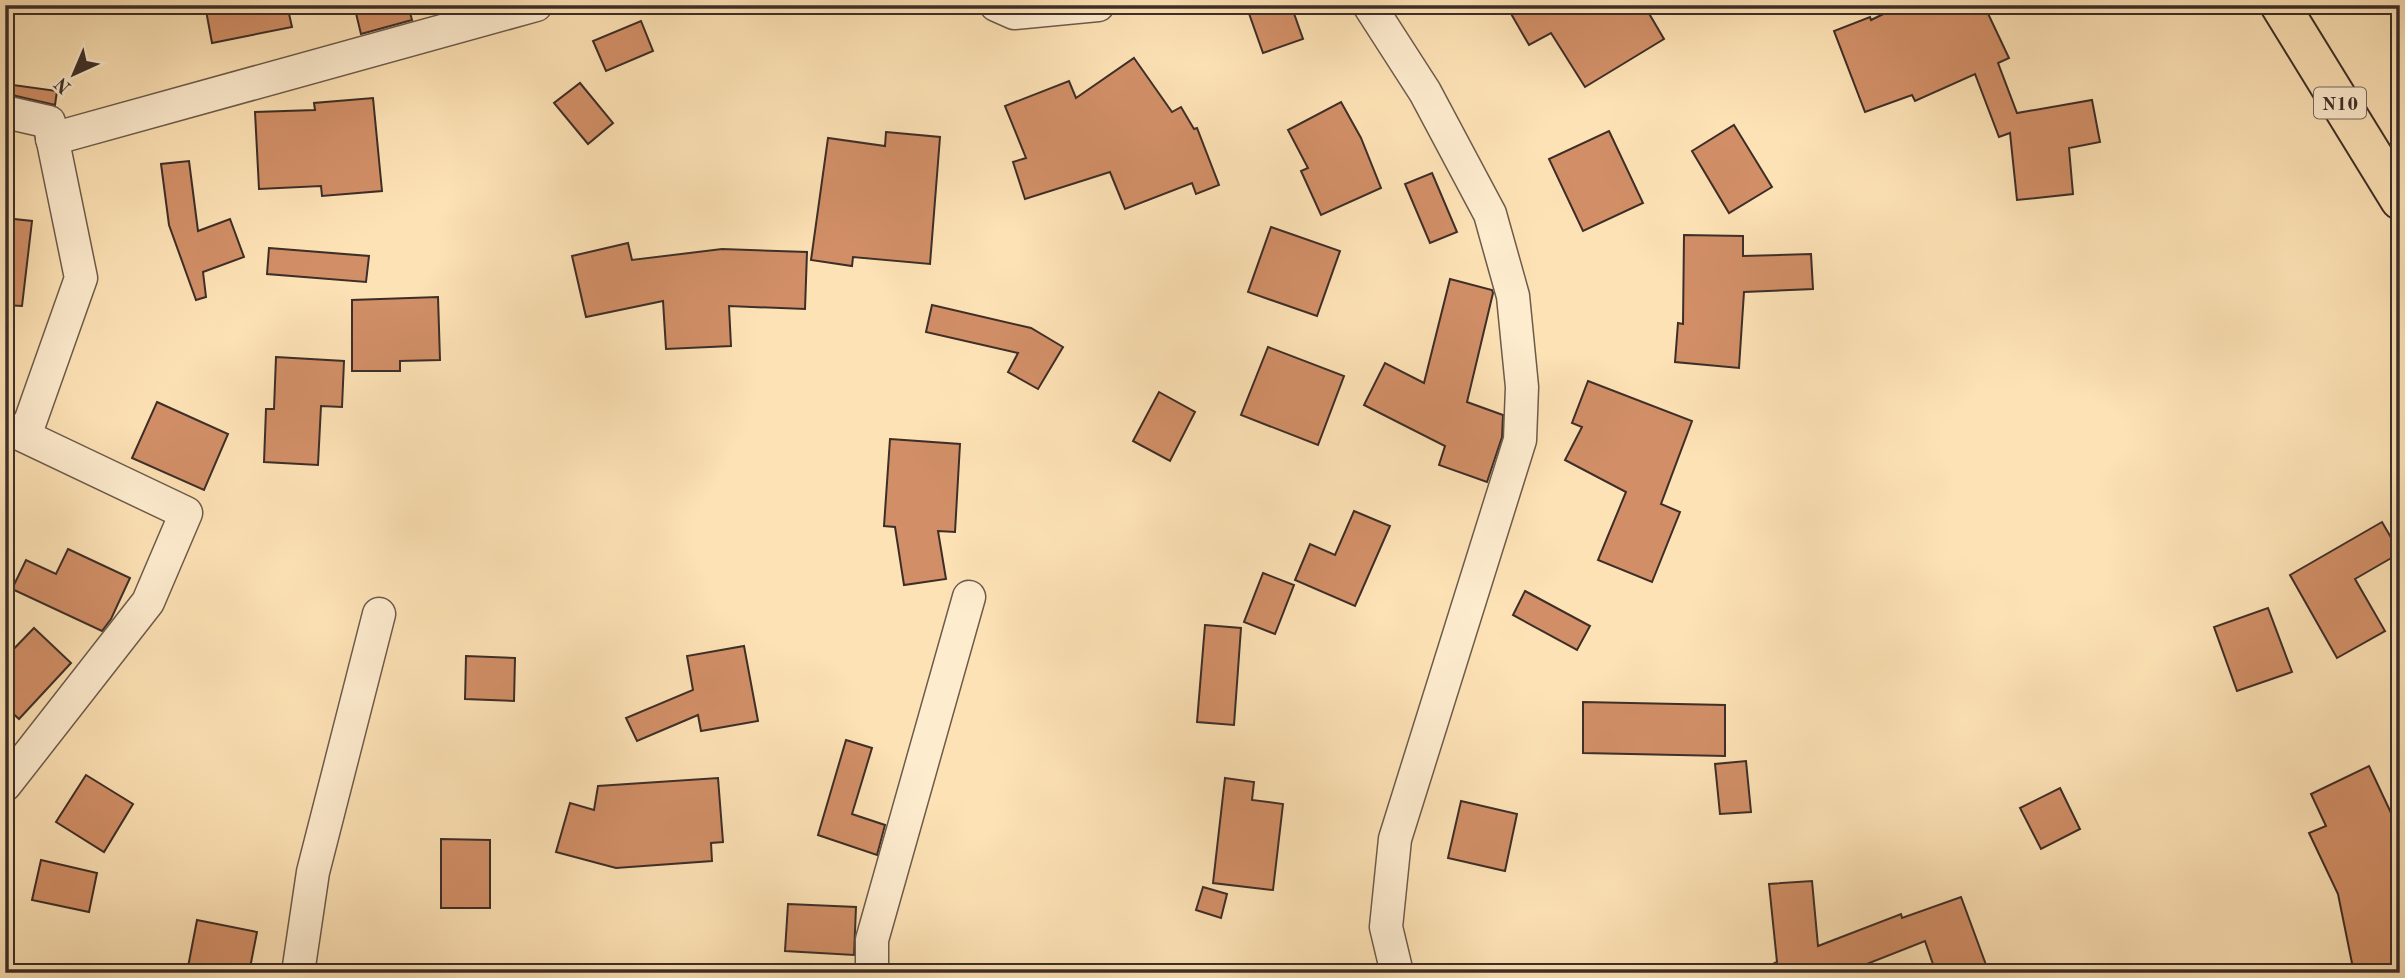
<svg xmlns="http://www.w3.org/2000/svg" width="2405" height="978" font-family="'Old Standard TT',serif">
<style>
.building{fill:#d28f67;stroke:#3d2e28;stroke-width:2}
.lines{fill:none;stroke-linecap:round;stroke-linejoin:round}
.street-casing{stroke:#6d5b4b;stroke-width:35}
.highway-casing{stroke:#3d2e28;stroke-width:42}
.street{stroke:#feeccf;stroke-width:32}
.highway{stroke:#fde2b5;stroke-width:38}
.labels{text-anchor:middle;stroke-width:5;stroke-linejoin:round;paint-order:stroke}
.shield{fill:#feeccf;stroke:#77675a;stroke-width:2}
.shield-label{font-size:19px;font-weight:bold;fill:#3d2e28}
</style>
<rect width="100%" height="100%" fill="#fde2b5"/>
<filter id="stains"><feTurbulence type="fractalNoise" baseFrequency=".00286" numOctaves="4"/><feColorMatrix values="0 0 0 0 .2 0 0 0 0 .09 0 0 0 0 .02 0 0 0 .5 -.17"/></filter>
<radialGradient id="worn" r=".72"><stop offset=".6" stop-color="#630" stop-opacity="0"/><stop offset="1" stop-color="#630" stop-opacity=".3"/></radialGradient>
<g class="building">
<polygon points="205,5 287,5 292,27 212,43"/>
<polygon points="354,5 408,5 412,20 361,34"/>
<polygon points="1246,5 1291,5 1303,39 1263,53"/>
<polygon points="1506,5 1644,5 1664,39 1585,87 1551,33 1529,45"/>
<polygon points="1902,5 1984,5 2009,58 1998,63 2017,113 2092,100 2100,142 2069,148 2073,194 2017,200 2010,133 1999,137 1975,74 1915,101 1912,95 1865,112 1834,31 1870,17 1871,20"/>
<polygon points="641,21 653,51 606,71 593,41"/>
<polygon points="1134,58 1172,112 1181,107 1194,129 1197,128 1219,185 1196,194 1192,183 1125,209 1110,172 1025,199 1013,162 1026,158 1005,106 1069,81 1076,98"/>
<polygon points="580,83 613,123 588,144 554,103"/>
<polygon points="13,85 57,91 55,105 12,95"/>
<polygon points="373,98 382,191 322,196 321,186 259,189 255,112 315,110 314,103"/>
<polygon points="1341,102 1361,138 1381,188 1321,215 1301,171 1308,168 1288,130"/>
<polygon points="1734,125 1772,187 1729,213 1692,151"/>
<polygon points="1609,131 1643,203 1583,231 1549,159"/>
<polygon points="886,132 940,137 930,264 853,257 852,266 811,260 828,138 885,146"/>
<polygon points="189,161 198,231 230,219 244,257 203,272 206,297 196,300 169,225 161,164"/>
<polygon points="1432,173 1457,232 1430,243 1405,184"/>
<polygon points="5,218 32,221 22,306 5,305"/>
<polygon points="1271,227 1340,251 1317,316 1248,292"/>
<polygon points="1684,235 1743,236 1743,256 1811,254 1813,289 1744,292 1739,368 1675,362 1678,323 1683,324"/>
<polygon points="628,243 632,260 722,249 807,252 805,309 729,306 731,346 666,349 663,301 586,317 572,256"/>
<polygon points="269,248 369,256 366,282 267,274"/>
<polygon points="1450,279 1492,290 1493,293 1467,402 1503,415 1502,437 1487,482 1439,465 1445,446 1364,405 1385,363 1424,383"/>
<polygon points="438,297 440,360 400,361 400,371 352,371 352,300"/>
<polygon points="932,305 1031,328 1063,347 1038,389 1008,372 1018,353 926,332"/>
<polygon points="1268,347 1344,376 1318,445 1241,415"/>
<polygon points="276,357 344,361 342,407 321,406 318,465 264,462 266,409 274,409"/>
<polygon points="1588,381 1692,421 1661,504 1680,512 1652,582 1598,560 1626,492 1565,460 1582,427 1572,423"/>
<polygon points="1159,392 1195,412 1170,461 1133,441"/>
<polygon points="157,402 228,434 204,490 132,458"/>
<polygon points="890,439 960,444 955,532 938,531 946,579 904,585 895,527 884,526"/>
<polygon points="1354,511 1390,526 1355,606 1295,580 1310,544 1335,555"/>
<polygon points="2382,522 2400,553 2355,579 2385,631 2337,658 2290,575"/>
<polygon points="68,549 130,578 111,619 102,631 12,589 26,560 56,574"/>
<polygon points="1263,573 1294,585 1275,634 1244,622"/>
<polygon points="1525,591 1590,626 1577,650 1513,615"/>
<polygon points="2268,608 2292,672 2237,691 2214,627"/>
<polygon points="1205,625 1241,628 1234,725 1197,722"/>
<polygon points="34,628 71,663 19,719 5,706 5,658"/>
<polygon points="744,646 758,721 701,731 698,715 637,741 626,718 693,690 687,656"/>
<polygon points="466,656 515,658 514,701 465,699"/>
<polygon points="1583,702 1725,705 1725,756 1583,753"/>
<polygon points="846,740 872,748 852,814 885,825 877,855 818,835"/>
<polygon points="1746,761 1751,812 1720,814 1715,764"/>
<polygon points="2369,766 2400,832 2400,966 2354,973 2338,894 2309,833 2326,826 2311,794"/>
<polygon points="86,775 133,804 104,852 56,822"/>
<polygon points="718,778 723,842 711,843 712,861 616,868 556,852 570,803 594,810 598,786"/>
<polygon points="1225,778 1254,782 1252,800 1283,804 1273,890 1213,883"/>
<polygon points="2060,788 2080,829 2041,849 2020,808"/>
<polygon points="1461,801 1517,814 1505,871 1448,858"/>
<polygon points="441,839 490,840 490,908 441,908"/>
<polygon points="41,860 97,873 89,912 32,900"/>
<polygon points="1812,881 1818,946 1901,914 1902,918 1961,897 1989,973 1936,973 1925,941 1844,973 1755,973 1777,962 1769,884"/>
<polygon points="1203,887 1227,894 1221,918 1196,910"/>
<polygon points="788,904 856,907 854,955 785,951"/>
<polygon points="197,920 257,932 249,973 216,973 188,967"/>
</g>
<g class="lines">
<g class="street-casing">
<g id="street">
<polyline points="996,5 1014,13 1098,5"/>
<polyline points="1369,5 1425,92 1490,214 1513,296 1522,387 1520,440 1395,839 1386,927 1397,973"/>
<polyline points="5,112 49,122 81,278 25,436"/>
<polyline points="52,139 536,5"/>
<polyline points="5,427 186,513 148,602 5,785"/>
<polyline points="298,973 313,872 379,614"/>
<polyline points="872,973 872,940 969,597"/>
</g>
</g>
<g class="highway-casing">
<polyline id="highway" points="2280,5 2400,200"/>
</g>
<use href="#street" class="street"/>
<use href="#highway" class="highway"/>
</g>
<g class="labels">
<rect class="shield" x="2314" y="87.5" width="52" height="31" rx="5"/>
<g class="shield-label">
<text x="2340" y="110">N10</text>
</g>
</g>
<rect width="2405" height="978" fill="none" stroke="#fde2b5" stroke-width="28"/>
<rect x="7" y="7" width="2391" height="964" fill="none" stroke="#3d2e28" stroke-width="3.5"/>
<rect x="14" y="14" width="2377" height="950" fill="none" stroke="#3d2e28" stroke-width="2"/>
<g transform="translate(74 74) rotate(224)" stroke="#feeccf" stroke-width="5" paint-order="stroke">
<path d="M0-5L12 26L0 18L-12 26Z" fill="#3d2e28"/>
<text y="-10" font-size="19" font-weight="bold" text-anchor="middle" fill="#3d2e28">N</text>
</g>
<rect width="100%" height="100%" filter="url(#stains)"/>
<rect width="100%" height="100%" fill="url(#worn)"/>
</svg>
